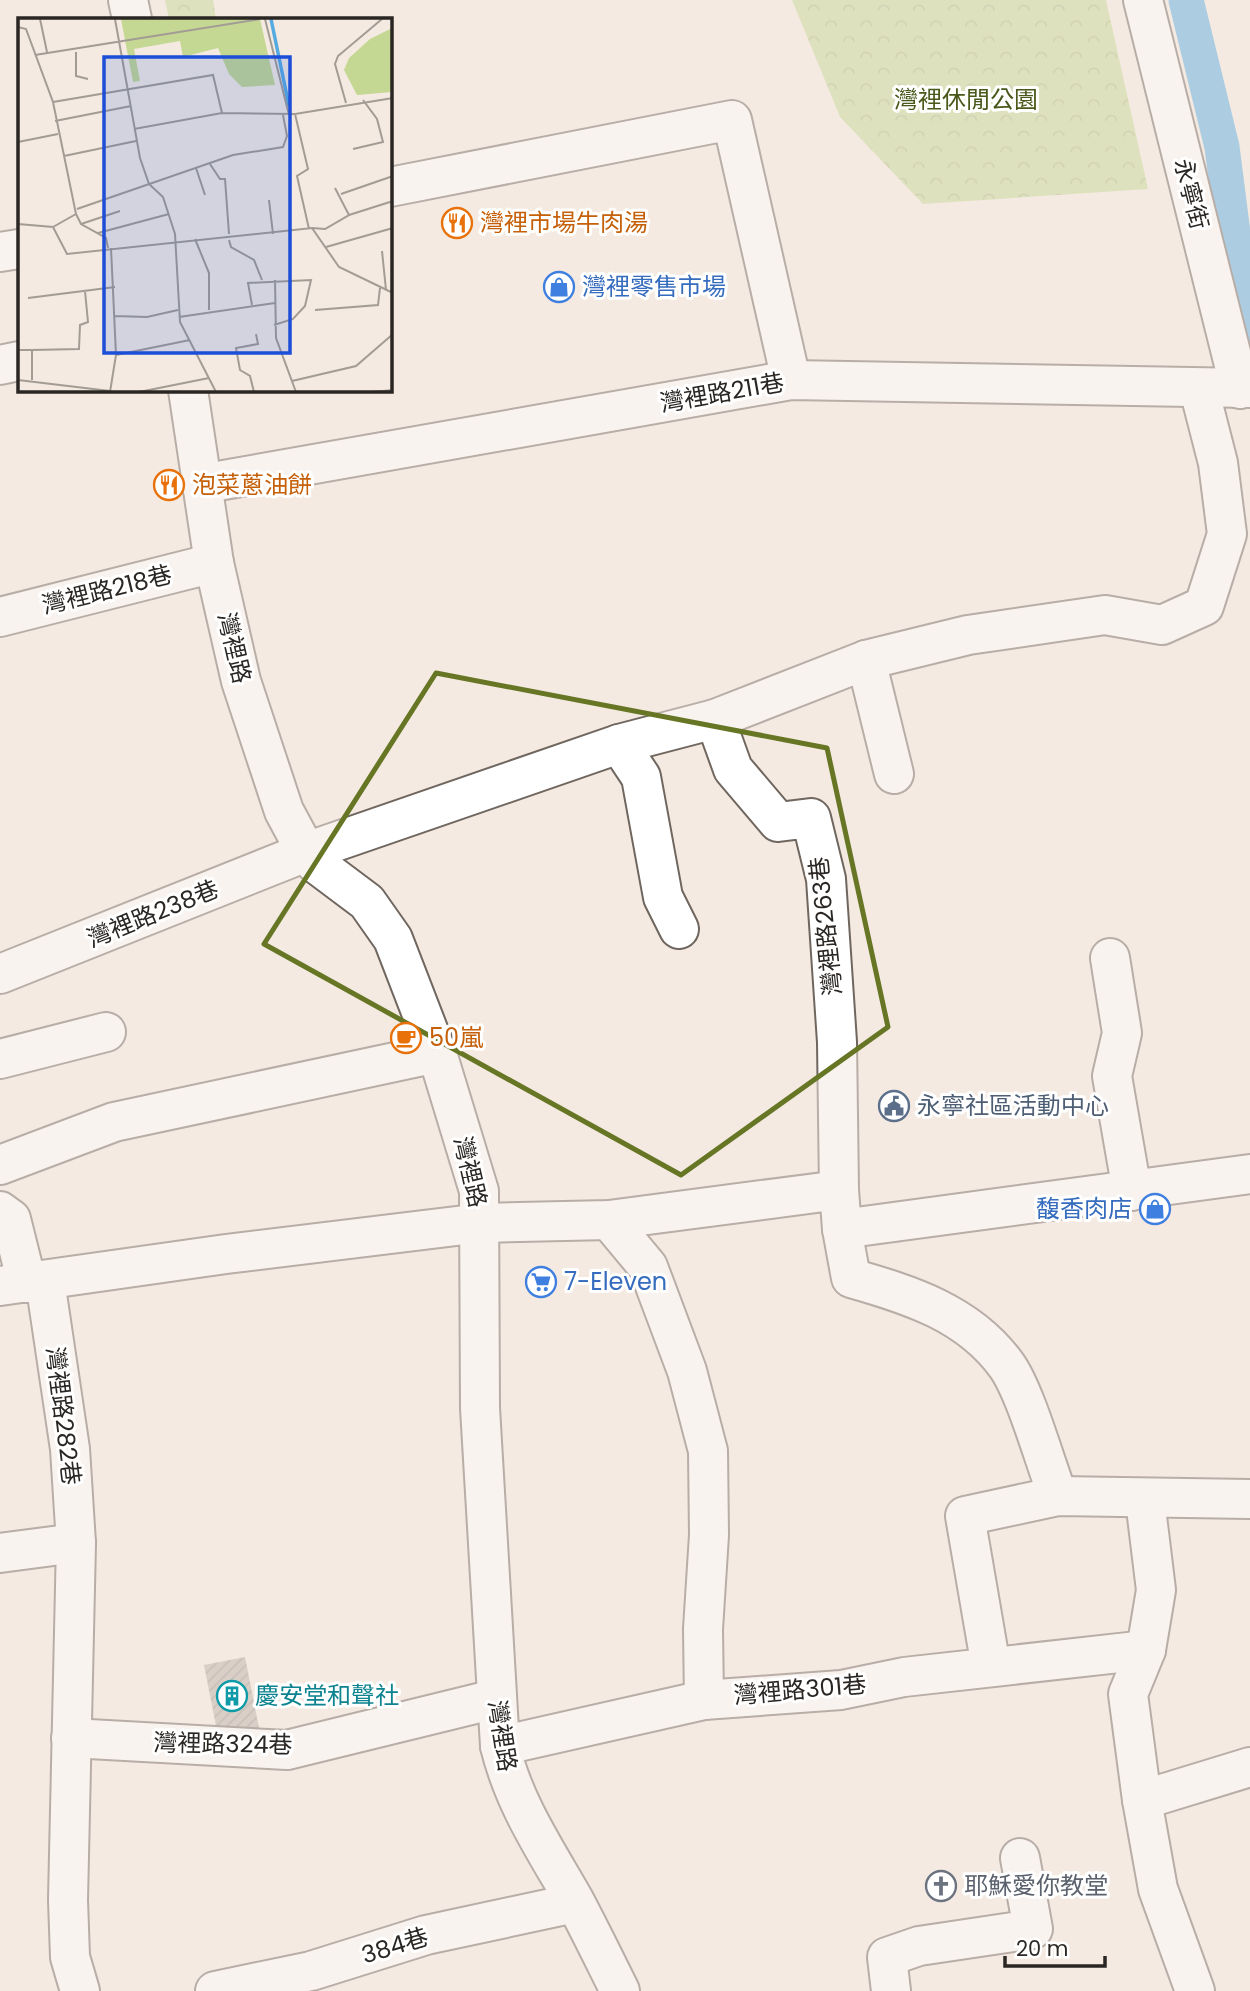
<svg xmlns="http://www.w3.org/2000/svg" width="1250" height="1991" font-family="Poppins,'Noto Sans TC',sans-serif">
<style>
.park{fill:url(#park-crowns)}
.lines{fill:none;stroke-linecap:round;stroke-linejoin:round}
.canal{stroke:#55aae1;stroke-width:35}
.building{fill:url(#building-hatch)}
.minor-casing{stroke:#6f665f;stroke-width:42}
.minor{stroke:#fff;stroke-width:38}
.marked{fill:none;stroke:#667624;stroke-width:5;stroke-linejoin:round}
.labels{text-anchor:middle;stroke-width:6;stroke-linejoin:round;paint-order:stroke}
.park-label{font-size:24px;fill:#4a591b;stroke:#fff}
.street-label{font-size:24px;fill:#2a2623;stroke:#fff}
.food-label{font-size:24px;fill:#c56008;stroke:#fff;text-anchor:start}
.shop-label{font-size:24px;fill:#366cbe;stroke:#fff;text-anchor:start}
.service-label{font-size:24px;fill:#4e5e75;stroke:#fff;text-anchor:start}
.culture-label{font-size:24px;fill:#0d838f;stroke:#fff;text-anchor:start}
.worship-label{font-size:24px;fill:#5b616d;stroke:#fff;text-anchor:start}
.inset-river{fill:none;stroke:#55aae1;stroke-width:3.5}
.inset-road{fill:none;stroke:#a39c95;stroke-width:2}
.view{fill:#1d4ed8;fill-opacity:0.15;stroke:#1d4ed8;stroke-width:3.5}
.inset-edge{fill:none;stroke:#2a2623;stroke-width:3.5}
</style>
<defs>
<pattern id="park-crowns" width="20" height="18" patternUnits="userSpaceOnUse" patternTransform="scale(1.75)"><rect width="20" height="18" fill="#c4d893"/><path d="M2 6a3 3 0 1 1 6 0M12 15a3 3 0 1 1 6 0" fill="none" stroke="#a9b97e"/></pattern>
<pattern id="building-hatch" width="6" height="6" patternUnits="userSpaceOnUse" patternTransform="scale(1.75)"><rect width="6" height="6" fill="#b9b0a7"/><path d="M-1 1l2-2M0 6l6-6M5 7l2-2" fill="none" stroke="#978f88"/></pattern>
</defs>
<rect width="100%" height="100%" fill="#f4eae1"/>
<g class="park">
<polygon points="165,0 213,0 216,19 169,19"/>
<polygon points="792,0 1106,0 1148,189 923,204 840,117"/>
</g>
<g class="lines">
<polyline class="canal" points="1186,0 1222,147 1245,327"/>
</g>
<polygon class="building" points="245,1657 259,1728 218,1736 204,1665"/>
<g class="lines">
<g class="minor-casing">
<g id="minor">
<polyline points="128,0 132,19"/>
<polyline points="1143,0 1240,389"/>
<polyline points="390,187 732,120 791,380"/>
<polyline points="0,252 19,249"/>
<polyline points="0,365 19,361"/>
<path d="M188 390 214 563 241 681 284 811 306 852 315 863 367 902 393 939 437 1053 479 1191 480 1408 500 1746C514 1804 545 1849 574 1900 590 1930 605 1961 620 1991"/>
<polyline points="201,484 791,380 1250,388"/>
<polyline points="0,617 214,563"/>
<polyline points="866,660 894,774"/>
<polyline points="715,719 733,769 778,822 811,818 826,879 837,1042 839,1190"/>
<polyline points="619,744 641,777 663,897 679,929"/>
<polyline points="1110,958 1122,1033 1112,1076 1132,1191"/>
<polyline points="0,974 306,852 619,744 715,719 866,660 968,635 1105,615 1162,625 1204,606 1227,534 1218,463 1199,389"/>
<polyline points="0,1059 106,1032"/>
<polyline points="0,1165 114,1122 437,1053"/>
<polyline points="0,1211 11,1219 27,1283"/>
<polyline points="609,1220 648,1267 687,1371 708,1451 709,1535 703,1629 704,1700"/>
<path d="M842 1229 851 1278C910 1295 969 1313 1007 1366 1026 1393 1045 1463 1058 1496"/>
<polyline points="45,1281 70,1449 76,1543 68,1900 70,1957 80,1991"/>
<polyline points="0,1286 226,1254 481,1223 609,1220 839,1190 842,1229 1250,1174"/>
<polyline points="1145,1500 1156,1590 1146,1650 1128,1694 1142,1800 1158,1889 1195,1991"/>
<polyline points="0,1553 76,1543"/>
<polyline points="991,1667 965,1516 1058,1496 1250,1499"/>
<polyline points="71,1738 287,1750 495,1699"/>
<polyline points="500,1746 704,1700 841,1690 904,1677 1146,1650"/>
<polyline points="1142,1800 1250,1767"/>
<polyline points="215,1991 311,1971 426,1935 575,1903"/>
<polyline points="891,1991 887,1957 919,1946 1033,1929 1020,1858"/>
</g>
</g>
<use href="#minor" class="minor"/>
</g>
<path d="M0 0H1250V1991H0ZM436 673 827 748 888 1027 681 1175 264 944Z" fill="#f4eae1" fill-opacity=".55" fill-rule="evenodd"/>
<path class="marked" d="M436 673 827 748 888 1027 681 1175 264 944Z"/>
<defs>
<g id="restaurant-ring" transform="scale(1.575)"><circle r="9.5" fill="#fff" stroke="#e8710a" stroke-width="1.5"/><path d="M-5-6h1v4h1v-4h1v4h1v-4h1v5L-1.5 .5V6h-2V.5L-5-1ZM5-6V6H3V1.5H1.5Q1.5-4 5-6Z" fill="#e8710a"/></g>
<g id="shop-ring" transform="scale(1.575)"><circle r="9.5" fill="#fff" stroke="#3f7fe0" stroke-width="1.5"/><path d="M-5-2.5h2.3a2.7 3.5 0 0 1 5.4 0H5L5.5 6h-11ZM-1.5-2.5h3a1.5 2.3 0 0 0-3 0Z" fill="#3f7fe0"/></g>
<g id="cafe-ring" transform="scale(1.575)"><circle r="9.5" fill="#fff" stroke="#e8710a" stroke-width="1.5"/><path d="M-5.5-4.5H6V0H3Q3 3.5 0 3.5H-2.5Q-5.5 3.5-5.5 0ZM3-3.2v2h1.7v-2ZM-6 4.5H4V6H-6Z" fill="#e8710a"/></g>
<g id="civic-ring" transform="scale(1.575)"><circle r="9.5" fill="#fff" stroke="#5c6f8a" stroke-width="1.5"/><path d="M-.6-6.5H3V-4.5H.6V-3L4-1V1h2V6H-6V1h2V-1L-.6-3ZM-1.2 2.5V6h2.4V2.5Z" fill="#5c6f8a"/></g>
<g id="supermarket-ring" transform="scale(1.575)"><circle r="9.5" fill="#fff" stroke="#3f7fe0" stroke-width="1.5"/><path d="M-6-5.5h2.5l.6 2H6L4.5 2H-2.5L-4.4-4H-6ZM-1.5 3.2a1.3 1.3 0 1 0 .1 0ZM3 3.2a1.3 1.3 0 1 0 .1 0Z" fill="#3f7fe0"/></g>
<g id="building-ring" transform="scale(1.575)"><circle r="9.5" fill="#fff" stroke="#0f9aa8" stroke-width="1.5"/><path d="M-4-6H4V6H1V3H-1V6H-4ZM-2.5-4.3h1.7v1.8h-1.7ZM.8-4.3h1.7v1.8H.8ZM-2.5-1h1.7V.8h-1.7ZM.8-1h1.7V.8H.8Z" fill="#0f9aa8"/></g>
<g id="church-ring" transform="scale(1.575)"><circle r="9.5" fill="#fff" stroke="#6b7280" stroke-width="1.5"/><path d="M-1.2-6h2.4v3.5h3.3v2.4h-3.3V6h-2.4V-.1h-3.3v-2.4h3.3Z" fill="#6b7280"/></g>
</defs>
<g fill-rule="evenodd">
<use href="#restaurant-ring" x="457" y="223"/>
<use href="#shop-ring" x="559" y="287"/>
<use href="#restaurant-ring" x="169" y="485"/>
<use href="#cafe-ring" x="406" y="1038"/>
<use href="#civic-ring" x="894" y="1106"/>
<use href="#shop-ring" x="1155" y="1209"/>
<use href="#supermarket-ring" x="541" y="1282"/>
<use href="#building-ring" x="232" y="1696"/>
<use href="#church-ring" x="941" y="1886"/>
</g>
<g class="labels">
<g class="park-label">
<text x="966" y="108">灣裡休閒公園</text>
</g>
<g class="street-label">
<text transform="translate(1191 194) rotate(76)" y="8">永寧街</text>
<text transform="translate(722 393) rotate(-10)" y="8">灣裡路211巷</text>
<text transform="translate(107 590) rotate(-14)" y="8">灣裡路218巷</text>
<text transform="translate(234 648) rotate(77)" y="8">灣裡路</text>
<text transform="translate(153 914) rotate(-22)" y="8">灣裡路238巷</text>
<text transform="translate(826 926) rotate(-96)" y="8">灣裡路263巷</text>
<text transform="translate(470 1172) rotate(77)" y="8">灣裡路</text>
<text transform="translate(63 1416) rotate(83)" y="8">灣裡路282巷</text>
<text transform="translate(800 1690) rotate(-5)" y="8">灣裡路301巷</text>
<text transform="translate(502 1736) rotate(81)" y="8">灣裡路</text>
<text transform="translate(223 1744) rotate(1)" y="8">灣裡路324巷</text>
<text transform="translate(395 1946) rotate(-17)" y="8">384巷</text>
</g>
<g class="food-label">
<text x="480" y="231">灣裡市場牛肉湯</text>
<text x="192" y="493">泡菜蔥油餅</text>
<text x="429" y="1046">50嵐</text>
</g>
<g class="shop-label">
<text x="582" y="295">灣裡零售市場</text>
<text x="1132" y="1217" text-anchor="end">馥香肉店</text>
<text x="564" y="1290">7-Eleven</text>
</g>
<g class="service-label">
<text x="917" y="1114">永寧社區活動中心</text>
</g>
<g class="culture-label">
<text x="255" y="1704">慶安堂和聲社</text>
</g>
<g class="worship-label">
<text x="964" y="1894">耶穌愛你教堂</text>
</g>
</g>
<g transform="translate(18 18)">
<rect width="374" height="374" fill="#f4eae1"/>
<path d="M103 1H242L257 67 224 69 211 56 200 30 165 39 162 23 116 31 122 63 115 64ZM374 10V74L339 77 326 52 331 40 352 21Z" fill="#c4d893"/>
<path class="inset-river" d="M253 1 271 88"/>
<path class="inset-road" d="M22 1 29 34M97 1 122 140 131 166 145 179 157 216 162 304 198 374M247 1 271 97M0 9 8 11 35 84 58 196 63 206 88 220 90 230M58 34V58L70 61M17 37 242 1M35 84 195 57 204 95M328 85 317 46 320 38 364 1M277 96 290 151 279 158 291 211M37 103 113 88M116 111 204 95 277 96 375 80M0 124 40 116M335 131 365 124 359 101 345 82M46 138 118 123M192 146 202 161H207L211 216M178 150 187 177M323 176 375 158M251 182 255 216M59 191 215 137 265 129 269 118 265 97M331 197 375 183M0 206 35 209 49 236 294 210 321 249 375 275M63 206 102 193M35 209 58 196M294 210 307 211 331 197 317 170M80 215 151 196M177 221 191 255V292M211 222 213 229 236 242 244 262M308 229 375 210M364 233 368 272M257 262 258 320 278 374M10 280 97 269M234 287 230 265 293 262 287 288 275 301 256 307M297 292 360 287 362 270M97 298 129 299 160 292M161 299 257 285M0 332H14V362M14 332 61 331 62 307 70 304 67 273M98 337 172 322M0 362 92 373M274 363 338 348 375 316M92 374 98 337 93 230M121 374 191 360M236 374 232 358 222 352 218 330 240 326 238 316M354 374 375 372"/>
<path class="view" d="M86 39H272V335H86Z"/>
<rect width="374" height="374" class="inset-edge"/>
</g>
<path d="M1005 1956v10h100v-10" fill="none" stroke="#2a2623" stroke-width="3.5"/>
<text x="1016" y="1956" font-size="21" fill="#2a2623" stroke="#ffffff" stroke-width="5" paint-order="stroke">20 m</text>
</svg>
